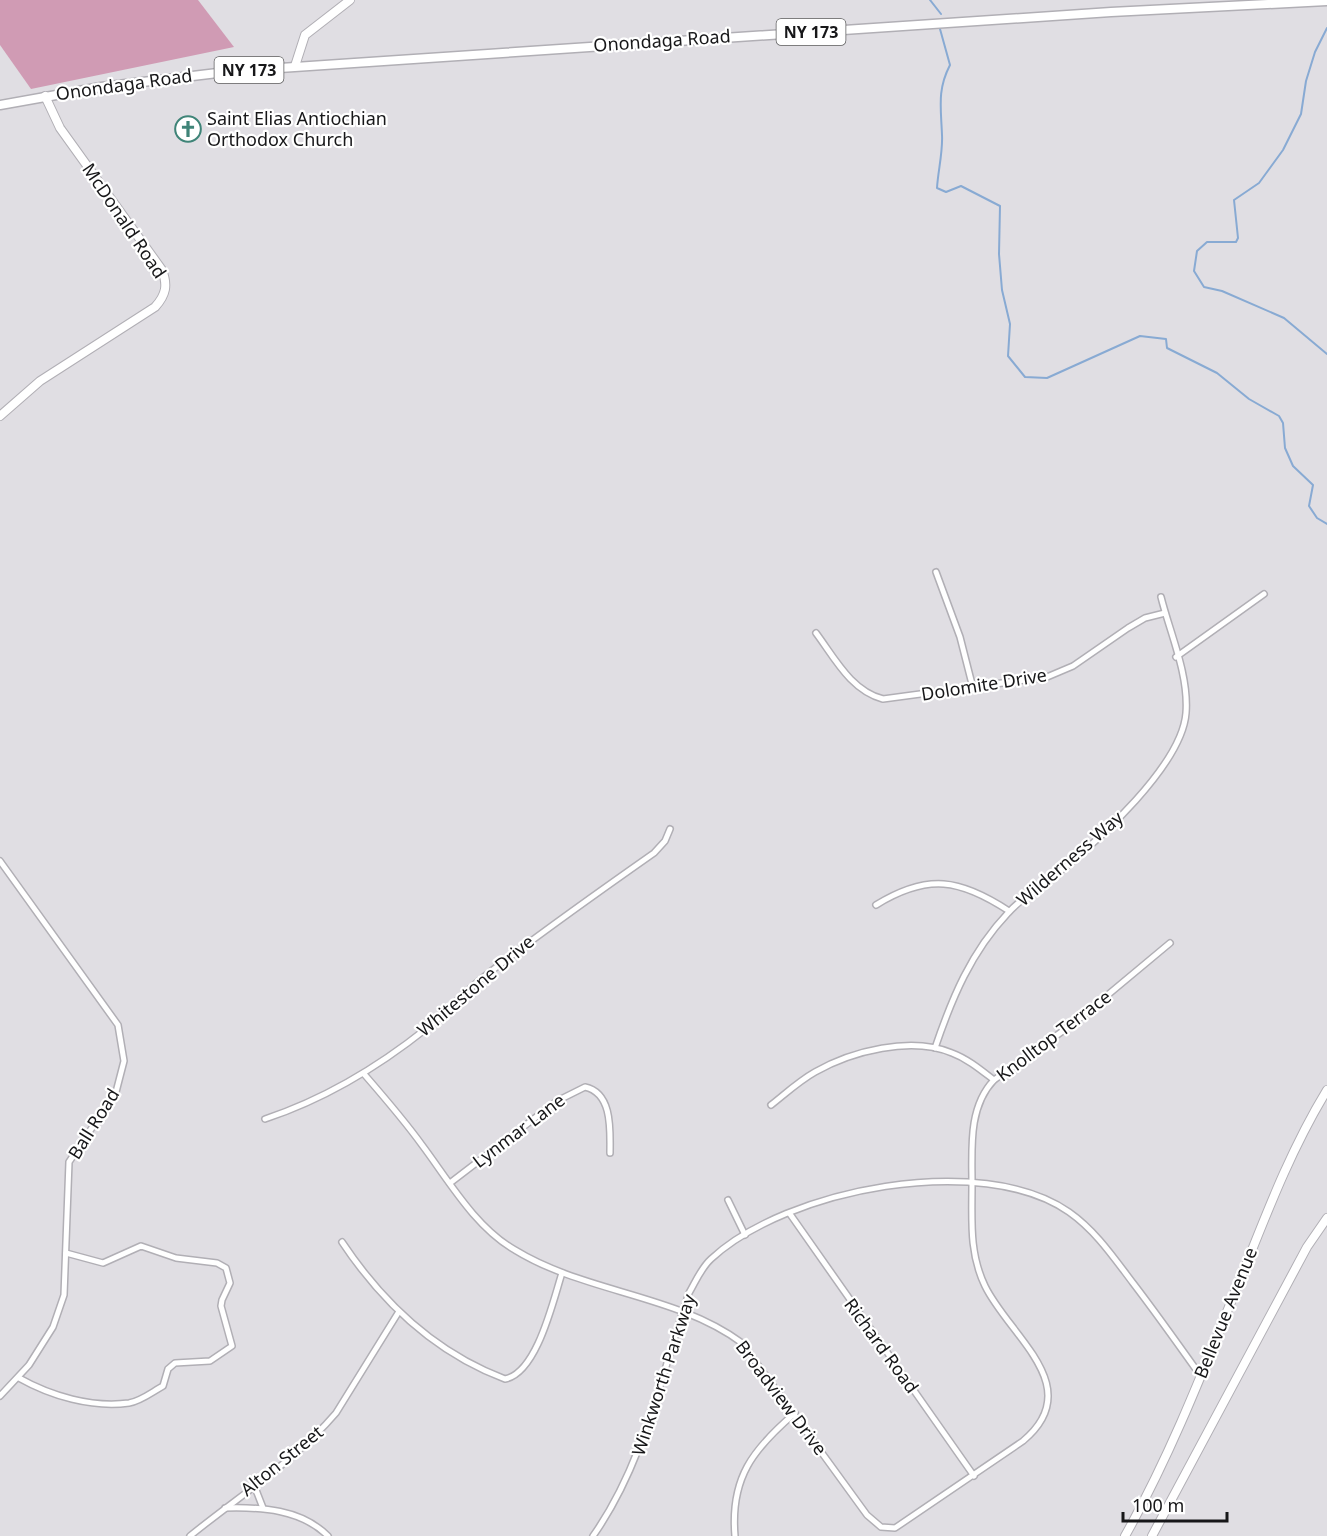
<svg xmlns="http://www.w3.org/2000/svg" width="1327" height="1536" font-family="'Noto Sans',sans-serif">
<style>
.forest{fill:#d09bb4}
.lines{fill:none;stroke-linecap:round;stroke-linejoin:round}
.stream{stroke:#88aad3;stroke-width:2}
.street-casing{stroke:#b1afb5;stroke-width:8}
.secondary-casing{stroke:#b1afb5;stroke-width:10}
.primary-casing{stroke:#b1afb5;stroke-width:11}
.street{stroke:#fff;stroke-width:5}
.secondary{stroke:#fff;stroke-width:8}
.primary{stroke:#fff;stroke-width:8}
.labels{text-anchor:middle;stroke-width:4.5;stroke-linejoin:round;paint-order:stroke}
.shield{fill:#fff;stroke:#5d5d5e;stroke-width:1.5}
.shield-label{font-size:16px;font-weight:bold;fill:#171719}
.street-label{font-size:18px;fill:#171719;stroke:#fff}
.poi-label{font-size:18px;fill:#171719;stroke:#fff;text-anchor:start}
</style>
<rect width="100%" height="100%" fill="#e0dee3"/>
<polygon class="forest" points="0,0 198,0 234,47 31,89 0,45"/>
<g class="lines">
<g class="stream">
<polyline points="930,0 941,14"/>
<polyline points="1327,28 1315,52 1306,81 1301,114 1283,150 1259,183 1234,200 1238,238 1236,242 1207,242 1197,251 1194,271 1204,287 1222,291 1284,318 1327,354"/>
<path d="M940 29 950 65C937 90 941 108 942 135 943 152 938 171 937 188L946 192 961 186 1000 206 999 254 1002 290 1010 324 1008 356 1025 377 1047 378 1140 336 1166 339 1167 348 1217 373 1249 399 1279 416 1283 423 1285 448 1293 466 1313 485 1309 506 1317 518 1327 524"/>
</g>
<g class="street-casing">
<g id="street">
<polyline points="936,572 960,637 973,688"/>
<path d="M816 633C834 657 851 691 883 699L1047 677 1073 666 1128 628 1145 618 1165 613"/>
<polyline points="1176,657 1264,594"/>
<polyline points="0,861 118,1025 124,1061 116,1092 69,1162 64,1295 53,1327 29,1365 0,1396"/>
<path d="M876 905C928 873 960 879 1009 911"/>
<path d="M935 1048C952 998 971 952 1008 913 1022 897 1041 887 1058 873 1098 841 1182 765 1186 713 1189 675 1170 633 1161 597"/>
<path d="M364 1074C384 1097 404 1120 422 1145 449 1181 475 1227 515 1250 585 1293 676 1294 742 1343L867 1515 881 1527 895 1528 1023 1441C1088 1387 1009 1336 985 1286 969 1253 972 1220 972 1184 972 1149 968 1107 994 1080L1074 1023 1170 943"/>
<path d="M771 1105C785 1094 799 1081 815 1072 852 1051 911 1036 952 1053 968 1059 981 1070 994 1080"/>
<path d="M265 1119C325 1099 377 1068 427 1028 447 1012 464 992 485 976 540 933 597 893 654 853L665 841 670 829"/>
<path d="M450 1183 557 1101 585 1087C613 1093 610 1131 610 1153"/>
<polyline points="728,1200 745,1235"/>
<polyline points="790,1214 974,1476"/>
<path d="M342 1242C382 1302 436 1353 505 1379 537 1373 553 1301 562 1273"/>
<path d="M19 1378C51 1396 92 1408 129 1403 141 1401 152 1392 163 1386L168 1369 175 1363 210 1361 232 1346 221 1306 222 1300 230 1283 226 1268 217 1263 176 1258 141 1246 103 1263 66 1253"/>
<polyline points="254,1485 263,1508"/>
<path d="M225 1508C261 1507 301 1509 328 1536"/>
<path d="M190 1536C239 1496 295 1461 336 1413L398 1313"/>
<path d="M593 1536C644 1464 661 1375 689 1293 696 1281 701 1268 711 1259 786 1189 982 1151 1069 1212 1096 1231 1114 1258 1133 1283 1156 1313 1178 1344 1200 1375"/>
<path d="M735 1536C730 1478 753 1449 795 1413"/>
</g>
</g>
<g class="secondary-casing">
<g id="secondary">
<polyline points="295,66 305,35 350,0"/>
<path d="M0 416 40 381 155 307C166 295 168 285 162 270L60 128 45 96"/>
<path d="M1125 1536C1174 1449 1210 1353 1248 1260 1271 1202 1294 1144 1327 1090"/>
<polyline points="1152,1536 1307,1247 1327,1218"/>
</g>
</g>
<g class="primary-casing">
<polyline id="primary" points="0,105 101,87 234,71 1111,12 1327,1"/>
</g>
<use href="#street" class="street"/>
<use href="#secondary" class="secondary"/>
<use href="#primary" class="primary"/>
</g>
<defs>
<g id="church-ring" transform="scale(1.35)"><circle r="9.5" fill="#fff" stroke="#3f8478" stroke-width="1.5"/><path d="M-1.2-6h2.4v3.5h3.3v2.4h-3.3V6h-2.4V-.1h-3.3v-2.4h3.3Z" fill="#3f8478"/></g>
</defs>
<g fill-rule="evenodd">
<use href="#church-ring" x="188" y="129"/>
</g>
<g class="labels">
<g class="shield">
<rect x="776.5" y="19" width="69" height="26" rx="4.5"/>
<rect x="214.5" y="57" width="69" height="26" rx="4.5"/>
</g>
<g class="shield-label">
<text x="811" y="38">NY 173</text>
<text x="249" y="76">NY 173</text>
</g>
<g class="street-label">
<text transform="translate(662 41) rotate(-4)" y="6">Onondaga Road</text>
<text transform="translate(124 85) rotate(-8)" y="6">Onondaga Road</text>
<text transform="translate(124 221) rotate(56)" y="6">McDonald Road</text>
<text transform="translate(984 685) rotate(-9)" y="6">Dolomite Drive</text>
<text transform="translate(1070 859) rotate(-41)" y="6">Wilderness Way</text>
<text transform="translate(476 986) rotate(-40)" y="6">Whitestone Drive</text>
<text transform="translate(1054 1036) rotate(-37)" y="6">Knolltop Terrace</text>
<text transform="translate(94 1124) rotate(-58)" y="6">Ball Road</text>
<text transform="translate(519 1131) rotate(-37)" y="6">Lynmar Lane</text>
<text transform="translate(1226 1313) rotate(-68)" y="6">Bellevue Avenue</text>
<text transform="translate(881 1346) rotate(54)" y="6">Richard Road</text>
<text transform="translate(664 1375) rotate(-72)" y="6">Winkworth Parkway</text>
<text transform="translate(781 1398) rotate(53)" y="6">Broadview Drive</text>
<text transform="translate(282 1461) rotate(-39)" y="6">Alton Street</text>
</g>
<g class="poi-label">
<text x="207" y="125">Saint Elias Antiochian<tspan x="207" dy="21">Orthodox Church</tspan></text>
</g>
</g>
<path d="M1123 1512v9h104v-9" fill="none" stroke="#171719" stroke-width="3"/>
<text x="1132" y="1512" font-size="18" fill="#171719" stroke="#ffffff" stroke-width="4.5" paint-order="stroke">100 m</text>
</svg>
